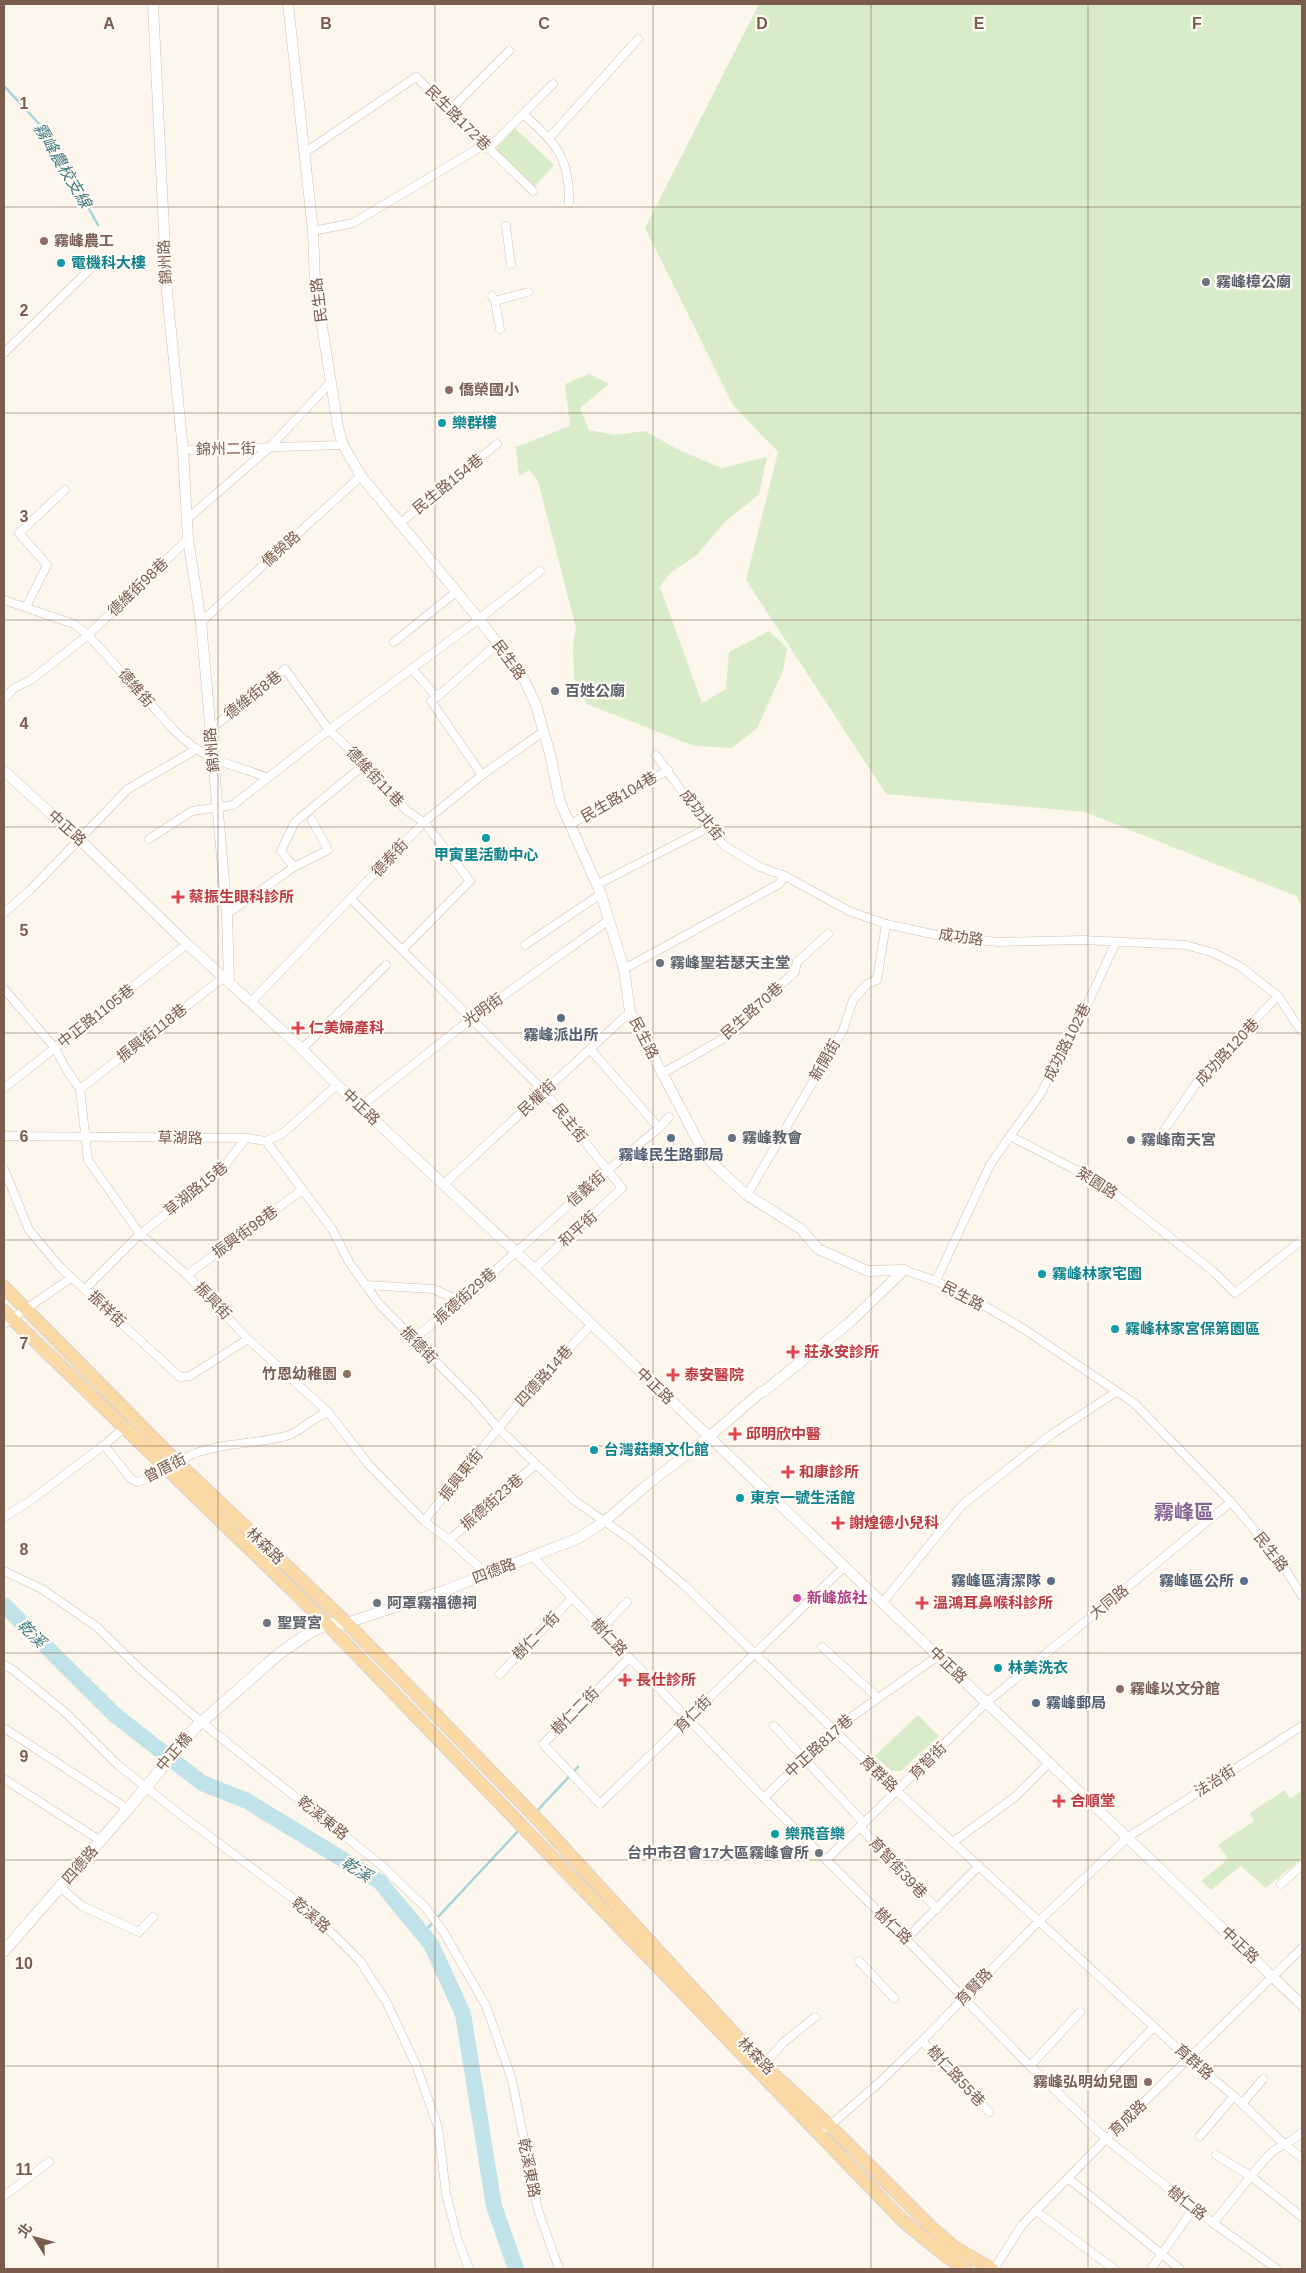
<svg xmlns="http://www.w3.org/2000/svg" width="1306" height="2273" font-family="Arial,'Noto Sans TC',sans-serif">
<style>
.green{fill:#d8ecc9}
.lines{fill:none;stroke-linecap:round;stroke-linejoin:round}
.stream{stroke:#a5d3da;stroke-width:2.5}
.river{stroke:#bfe3e8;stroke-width:16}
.minor-casing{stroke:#d1beb0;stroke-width:9}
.tertiary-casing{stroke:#d1beb0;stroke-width:11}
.secondary-casing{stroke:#d6c0b0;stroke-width:12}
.primary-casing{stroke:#dad1cd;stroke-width:14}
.minor{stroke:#fff;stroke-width:8}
.tertiary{stroke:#fff;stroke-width:10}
.secondary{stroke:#fff;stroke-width:11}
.primary{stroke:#fbd9a5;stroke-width:12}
.grid{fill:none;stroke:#7a5c4d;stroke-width:1;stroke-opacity:0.55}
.education-dot{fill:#8d6e63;stroke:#fffaf3;stroke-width:2}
.culture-dot{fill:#0f9aa8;stroke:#fffaf3;stroke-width:2}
.worship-dot{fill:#6b7280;stroke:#fffaf3;stroke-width:2}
.health-dot{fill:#e0444e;stroke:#fffaf3;stroke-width:2}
.service-dot{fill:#5c6f8a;stroke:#fffaf3;stroke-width:2}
.hotel-dot{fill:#d1479c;stroke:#fffaf3;stroke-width:2}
.labels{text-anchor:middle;stroke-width:4.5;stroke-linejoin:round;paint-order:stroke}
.street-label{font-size:15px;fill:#7a5c4d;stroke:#fffaf3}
.education-label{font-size:15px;font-weight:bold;fill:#785e54;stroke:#fffaf3;text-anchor:start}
.culture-label{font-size:15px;font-weight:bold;fill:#0d838f;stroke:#fffaf3;text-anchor:start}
.worship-label{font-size:15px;font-weight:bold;fill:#5b616d;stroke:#fffaf3;text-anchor:start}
.health-label{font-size:15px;font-weight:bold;fill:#be3a42;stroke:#fffaf3;text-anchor:start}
.service-label{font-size:15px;font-weight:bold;fill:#4e5e75;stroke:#fffaf3}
.hotel-label{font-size:15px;font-weight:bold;fill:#b23c85;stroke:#fffaf3;text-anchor:start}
.water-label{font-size:16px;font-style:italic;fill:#437c86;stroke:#fffaf3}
.district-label{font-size:20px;font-weight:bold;fill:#846695;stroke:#fffaf3}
.grid-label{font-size:16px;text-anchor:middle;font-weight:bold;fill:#7a5c4d;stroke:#fffaf3;stroke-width:4.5;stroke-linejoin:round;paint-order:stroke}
</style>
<rect width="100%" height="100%" fill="#fdf6ec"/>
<g class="green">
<polygon points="759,4 1302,4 1302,907 1296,896 1085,812 886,794 746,580 778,452 733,405 645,228"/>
<polygon points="515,128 554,165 535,186 496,149"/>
<polygon points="589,374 609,384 580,408 589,430 614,435 645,431 677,449 721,468 767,457 759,494 724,523 697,555 670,573 660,587 702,703 726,689 729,652 769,631 787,648 783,671 757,728 732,748 694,746 587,704 574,678 573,646 576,628 538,481 529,470 519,476 516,447 570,426 565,384"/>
<polygon points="918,1715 939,1736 901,1771 892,1771 875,1756"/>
<polygon points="1285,1790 1290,1799 1302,1791 1302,1858 1266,1888 1241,1866 1211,1890 1201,1881 1228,1859 1218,1845 1254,1821 1250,1813"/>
</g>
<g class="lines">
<g class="stream">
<polyline points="4,86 44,129 98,225"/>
<polyline points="536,1812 578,1767"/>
<polyline points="422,1934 520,1829"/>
</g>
<polyline class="river" points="4,1605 115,1715 202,1783 247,1801 380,1882 431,1944 463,2014 494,2206 516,2269"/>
<g class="minor-casing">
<g id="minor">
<polyline points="450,110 509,51"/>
<path d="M523 114C556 143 570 158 569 203"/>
<polyline points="550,137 638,39"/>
<polyline points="488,149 553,84"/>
<polyline points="304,153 416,77 533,191"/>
<polyline points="506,226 511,264"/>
<polyline points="313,231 353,223 484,145"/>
<polyline points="492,296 495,301 500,329"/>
<polyline points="495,301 528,292"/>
<polyline points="4,353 89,270 96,261"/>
<polyline points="183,450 343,445"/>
<polyline points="186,520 269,448 331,382"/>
<polyline points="399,524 497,444"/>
<path d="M4 600 74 624 88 635 174 730C185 741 198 751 212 758 230 766 250 770 268 778"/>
<polyline points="26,607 47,565 19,533 65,490"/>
<polyline points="201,622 361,476"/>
<polyline points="394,642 456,592"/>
<polyline points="412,669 437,697 431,701 482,775"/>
<polyline points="437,697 497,644"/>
<polyline points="4,699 14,688 31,680 88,635 188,539"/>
<polyline points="210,730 285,669 329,730 365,764 407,811 424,822 470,881 403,949"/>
<polyline points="656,755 708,828 725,846 760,867 785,876 849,911 886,924 946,937 999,942 1083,940 1186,945 1214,953 1241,967 1278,996 1302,1032"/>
<polyline points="571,824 668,770"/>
<polyline points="149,839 192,811 233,805 329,730 479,619 540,571"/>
<polyline points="294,867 281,851 295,822 365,764"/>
<polyline points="598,884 708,828"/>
<polyline points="351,899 544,1091 622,1188 534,1269"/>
<polyline points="4,913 31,889 128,789 197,749"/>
<polyline points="227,914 294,867 328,850 312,820"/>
<polyline points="525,945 601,894"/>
<polyline points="624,969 779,884 785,876"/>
<polyline points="4,989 55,1048 66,1069 80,1089 88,1160 140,1234 187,1275 248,1339 328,1412 369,1465 424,1521 449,1540 486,1573"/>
<polyline points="251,1002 424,822 482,775 544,731"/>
<polyline points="302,1049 386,965"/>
<polyline points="590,1049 659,1128"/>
<polyline points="663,1073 728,1036 743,1018 795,972 797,962 828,934"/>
<polyline points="4,1088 187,944"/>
<polyline points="80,1089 224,977"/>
<polyline points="361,1106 472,1018 609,920"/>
<polyline points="1161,1135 1202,1075 1278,996"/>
<polyline points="4,1136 246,1138 266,1141 282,1134 337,1085"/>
<polyline points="1010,1136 1040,1095 1087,1005 1116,942"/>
<polyline points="266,1141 332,1229 349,1262 380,1305 475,1401 498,1428 575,1501 630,1539 685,1586 897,1791 1189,2059 1234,2096 1284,2144 1302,2158"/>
<polyline points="4,1169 29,1230 60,1267 180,1377 190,1376 248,1339"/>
<polyline points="443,1185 630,1012"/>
<polyline points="747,1195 843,1030 853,1000 867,984 877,980 886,924"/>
<polyline points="904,1270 936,1281 978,1302 1024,1329 1134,1403 1231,1502 1279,1559 1302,1596"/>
<polyline points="187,1275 302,1190"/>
<polyline points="936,1281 990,1165 1010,1136 1101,1183 1214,1272 1235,1293 1302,1240"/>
<polyline points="365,1285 433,1289 461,1301"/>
<polyline points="85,1289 140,1234 219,1173 246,1138"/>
<polyline points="4,1324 71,1278"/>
<polyline points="416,1340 422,1332 461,1301 609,1169 659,1128 669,1117"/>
<polyline points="104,1445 124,1428"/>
<path d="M4 1517 30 1501 104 1445 131 1479 137 1482C160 1476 177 1458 202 1451 230 1442 261 1444 289 1435 302 1430 314 1417 328 1412"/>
<polyline points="424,1521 526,1394 591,1325"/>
<polyline points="449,1540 536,1464"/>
<polyline points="532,1556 764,1798 906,1939 1030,2066 1106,2139 1213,2223 1277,2269"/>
<polyline points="4,1571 42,1589 97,1627 141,1670 201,1722 380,1864 425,1907 443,1931 486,2006 512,2080 538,2210 559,2269"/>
<polyline points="883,1602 962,1505 1052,1434 1116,1392"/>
<polyline points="602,1628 627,1602"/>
<polyline points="822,1647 877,1697"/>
<polyline points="629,1658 543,1744 600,1804 845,1566"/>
<polyline points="4,1665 12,1669 67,1714 118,1765 177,1812 291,1897 326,1927 360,1961 387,2003 416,2065 438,2127 446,2193 458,2240 469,2269"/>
<polyline points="500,1674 572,1598"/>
<polyline points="774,1726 864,1823"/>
<polyline points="4,1728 128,1809"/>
<polyline points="4,1779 101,1841"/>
<polyline points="764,1798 833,1730 938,1656"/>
<polyline points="860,1827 937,1909"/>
<polyline points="953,1842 1015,1797 1050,1762"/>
<polyline points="826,1860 987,1702 1231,1502"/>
<polyline points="1281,1884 1302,1865"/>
<polyline points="60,1887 82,1906 139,1932 153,1917"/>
<polyline points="906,1939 979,1866"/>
<polyline points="859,1961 894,1998"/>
<polyline points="922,2041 989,2112"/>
<polyline points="763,2065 784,2042 815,2017"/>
<polyline points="1030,2066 1080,2012"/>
<polyline points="1104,2078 1154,2027"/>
<polyline points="1242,2104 1263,2079"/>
<polyline points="827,2128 881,2081 922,2041 1039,1921 1128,1837 1302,1726"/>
<polyline points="1200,2136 1234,2096"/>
<polyline points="1216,2155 1252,2177 1302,2217"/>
<polyline points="1068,2178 1180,2269"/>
<polyline points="4,2196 49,2162"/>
<polyline points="1036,2211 1114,2269"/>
<path d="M1213 2223C1232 2201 1250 2175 1270 2154 1280 2144 1293 2142 1302 2132"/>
<polyline points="994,2269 1022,2225 1106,2139 1302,1948"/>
<polyline points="1151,2269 1194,2208"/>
</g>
</g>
<g class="tertiary-casing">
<g id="tertiary">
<polyline points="153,4 167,292 183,450 188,539 201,622 227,914 229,981"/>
<polyline points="288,4 313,231 315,282 338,427 343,445 361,476 479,619 524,679 536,705 550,754 560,802 601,894 624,969 630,1012 699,1143 711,1162 747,1195 801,1229 818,1249 868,1271 904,1270"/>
<polyline points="4,771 80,840 187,944 302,1049 337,1085 534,1269 1302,2005"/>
<polyline points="347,1623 446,1590 579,1538 605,1521 648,1484 709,1437 761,1392 763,1392 849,1323 904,1270"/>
</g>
</g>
<g class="secondary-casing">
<polyline id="secondary" points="4,1951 128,1809 195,1728 280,1653 306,1635 327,1624 347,1623"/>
</g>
<g class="primary-casing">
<g id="primary">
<polyline points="4,1287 176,1461 347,1623 540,1822 763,2065 829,2125 931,2227 954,2247 992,2269"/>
<polyline points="4,1311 327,1624 903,2221 947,2257 966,2269"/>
</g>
</g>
<use href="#minor" class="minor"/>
<use href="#tertiary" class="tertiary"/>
<use href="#secondary" class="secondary"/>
<use href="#primary" class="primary"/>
</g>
<path class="grid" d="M218 4V2269M435 4V2269M653 4V2269M871 4V2269M1088 4V2269M4 207H1302M4 413H1302M4 620H1302M4 827H1302M4 1033H1302M4 1240H1302M4 1446H1302M4 1653H1302M4 1860H1302M4 2066H1302"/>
<g class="education-dot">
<circle cx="44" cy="241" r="5"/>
<circle cx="449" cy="390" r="5"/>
<circle cx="347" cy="1374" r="5"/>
<circle cx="1120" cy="1689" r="5"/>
<circle cx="1148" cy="2082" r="5"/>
</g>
<g class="culture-dot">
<circle cx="61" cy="263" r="5"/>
<circle cx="442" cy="423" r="5"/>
<circle cx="486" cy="838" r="5"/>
<circle cx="1042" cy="1274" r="5"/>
<circle cx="1115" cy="1329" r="5"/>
<circle cx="594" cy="1450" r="5"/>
<circle cx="740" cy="1498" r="5"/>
<circle cx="998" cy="1668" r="5"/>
<circle cx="775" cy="1834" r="5"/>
</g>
<g class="worship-dot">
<circle cx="1206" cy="282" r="5"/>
<circle cx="555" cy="691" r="5"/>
<circle cx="660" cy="963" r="5"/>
<circle cx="732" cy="1138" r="5"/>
<circle cx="1131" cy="1140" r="5"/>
<circle cx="377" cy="1603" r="5"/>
<circle cx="267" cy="1623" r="5"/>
<circle cx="819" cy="1853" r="5"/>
</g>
<g class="health-dot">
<path d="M175.5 889.5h5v5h5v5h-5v5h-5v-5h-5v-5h5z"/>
<path d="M295.5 1020.5h5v5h5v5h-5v5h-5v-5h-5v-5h5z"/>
<path d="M790.5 1344.5h5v5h5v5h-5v5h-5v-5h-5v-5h5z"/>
<path d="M670.5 1367.5h5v5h5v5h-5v5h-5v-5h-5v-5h5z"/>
<path d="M732.5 1426.5h5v5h5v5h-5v5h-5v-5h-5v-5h5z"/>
<path d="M785.5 1464.5h5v5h5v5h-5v5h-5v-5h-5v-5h5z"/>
<path d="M835.5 1515.5h5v5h5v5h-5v5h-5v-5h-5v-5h5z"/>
<path d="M919.5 1595.5h5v5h5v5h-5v5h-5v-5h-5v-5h5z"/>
<path d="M622.5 1672.5h5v5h5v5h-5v5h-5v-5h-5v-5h5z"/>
<path d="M1056.5 1793.5h5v5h5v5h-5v5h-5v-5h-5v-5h5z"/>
</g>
<g class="service-dot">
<circle cx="561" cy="1018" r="5"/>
<circle cx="671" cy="1138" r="5"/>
<circle cx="1051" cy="1581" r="5"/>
<circle cx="1244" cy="1581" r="5"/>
<circle cx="1036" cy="1703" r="5"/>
</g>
<circle class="hotel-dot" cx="797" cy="1598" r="5"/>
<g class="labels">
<g class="street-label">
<text transform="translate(458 118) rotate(45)" y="5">民生路172巷</text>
<text transform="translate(165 262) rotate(-93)" y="5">錦州路</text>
<text transform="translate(319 300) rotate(-97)" y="5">民生路</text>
<text transform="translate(226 449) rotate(-1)" y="5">錦州二街</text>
<text transform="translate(448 484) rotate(-39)" y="5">民生路154巷</text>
<text transform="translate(281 549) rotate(-42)" y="5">僑榮路</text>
<text transform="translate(138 587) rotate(-44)" y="5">德維街98巷</text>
<text transform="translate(509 660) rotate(54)" y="5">民生路</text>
<text transform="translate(136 688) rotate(49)" y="5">德維街</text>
<text transform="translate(253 695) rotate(-38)" y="5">德維街8巷</text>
<text transform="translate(212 750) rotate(-95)" y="5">錦州路</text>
<text transform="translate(375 777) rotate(47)" y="5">德維街11巷</text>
<text transform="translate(619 797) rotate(-30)" y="5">民生路104巷</text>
<text transform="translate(702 815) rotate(52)" y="5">成功北街</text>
<text transform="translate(67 828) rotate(42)" y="5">中正路</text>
<text transform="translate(390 858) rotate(-47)" y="5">德泰街</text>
<text transform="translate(961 937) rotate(8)" y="5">成功路</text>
<text transform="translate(483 1010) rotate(-36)" y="5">光明街</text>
<text transform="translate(752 1011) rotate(-42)" y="5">民生路70巷</text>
<text transform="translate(96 1016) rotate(-38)" y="5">中正路1105巷</text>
<text transform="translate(152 1033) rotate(-38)" y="5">振興街118巷</text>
<text transform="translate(644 1038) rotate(63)" y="5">民生路</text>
<text transform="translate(1067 1042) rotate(-63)" y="5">成功路102巷</text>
<text transform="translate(1227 1052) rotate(-47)" y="5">成功路120巷</text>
<text transform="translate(825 1060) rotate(-60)" y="5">新開街</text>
<text transform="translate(537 1098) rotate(-43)" y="5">民權街</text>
<text transform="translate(361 1107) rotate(43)" y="5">中正路</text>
<text transform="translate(570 1123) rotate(51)" y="5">民主街</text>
<text transform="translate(180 1138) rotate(1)" y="5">草湖路</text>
<text transform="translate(1097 1183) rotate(32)" y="5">萊園路</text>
<text transform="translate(196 1189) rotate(-39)" y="5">草湖路15巷</text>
<text transform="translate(586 1189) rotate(-41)" y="5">信義街</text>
<text transform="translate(578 1229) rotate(-42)" y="5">和平街</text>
<text transform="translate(245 1232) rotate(-36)" y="5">振興街98巷</text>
<text transform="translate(465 1296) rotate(-41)" y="5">振德街29巷</text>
<text transform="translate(963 1296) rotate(28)" y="5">民生路</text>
<text transform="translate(213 1301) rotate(46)" y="5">振興街</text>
<text transform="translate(107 1309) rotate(43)" y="5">振祥街</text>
<text transform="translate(419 1345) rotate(46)" y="5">振德街</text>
<text transform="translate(544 1376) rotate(-48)" y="5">四德路14巷</text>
<text transform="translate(655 1386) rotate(44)" y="5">中正路</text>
<text transform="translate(165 1468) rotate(-27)" y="5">曾厝街</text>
<text transform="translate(461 1475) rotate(-52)" y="5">振興東街</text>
<text transform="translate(492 1502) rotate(-41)" y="5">振德街23巷</text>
<text transform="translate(265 1546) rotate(44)" y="5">林森路</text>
<text transform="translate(1271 1552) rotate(52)" y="5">民生路</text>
<text transform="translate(494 1571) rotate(-21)" y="5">四德路</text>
<text transform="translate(1109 1602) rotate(-39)" y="5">大同路</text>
<text transform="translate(536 1636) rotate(-46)" y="5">樹仁一街</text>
<text transform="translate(609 1637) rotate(47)" y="5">樹仁路</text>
<text transform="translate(948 1665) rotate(44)" y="5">中正路</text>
<text transform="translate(575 1711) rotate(-45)" y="5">樹仁二街</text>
<text transform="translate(693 1714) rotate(-45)" y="5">育仁街</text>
<text transform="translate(819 1746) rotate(-42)" y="5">中正路817巷</text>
<text transform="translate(174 1752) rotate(-49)" y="5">中正橋</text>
<text transform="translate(928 1761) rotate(-45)" y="5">育智街</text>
<text transform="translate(879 1774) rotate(43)" y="5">育群路</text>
<text transform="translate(1215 1781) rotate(-32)" y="5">法治街</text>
<text transform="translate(323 1818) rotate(39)" y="5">乾溪東路</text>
<text transform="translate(80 1865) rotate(-49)" y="5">四德路</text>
<text transform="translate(898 1868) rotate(47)" y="5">育智街39巷</text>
<text transform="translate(311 1915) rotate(41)" y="5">乾溪路</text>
<text transform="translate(893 1926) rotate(44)" y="5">樹仁路</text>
<text transform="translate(1240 1945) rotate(44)" y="5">中正路</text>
<text transform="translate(974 1987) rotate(-46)" y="5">育賢路</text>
<text transform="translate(756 2056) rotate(46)" y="5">林森路</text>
<text transform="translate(1194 2062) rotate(41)" y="5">育群路</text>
<text transform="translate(956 2076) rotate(47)" y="5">樹仁路55巷</text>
<text transform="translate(1128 2118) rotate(-44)" y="5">育成路</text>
<text transform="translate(529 2168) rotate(79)" y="5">乾溪東路</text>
<text transform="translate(1187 2203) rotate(38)" y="5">樹仁路</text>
</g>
<g class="education-label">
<text x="54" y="246">霧峰農工</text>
<text x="459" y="395">僑榮國小</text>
<text x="337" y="1379" text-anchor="end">竹恩幼稚園</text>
<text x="1130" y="1694">霧峰以文分館</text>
<text x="1138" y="2087" text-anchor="end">霧峰弘明幼兒園</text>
</g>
<g class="culture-label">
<text x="71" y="268">電機科大樓</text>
<text x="452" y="428">樂群樓</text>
<text x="486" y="860" text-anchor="middle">甲寅里活動中心</text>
<text x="1052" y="1279">霧峰林家宅園</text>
<text x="1125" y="1334">霧峰林家宮保第園區</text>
<text x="604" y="1455">台灣菇類文化館</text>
<text x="750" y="1503">東京一號生活館</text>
<text x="1008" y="1673">林美洗衣</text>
<text x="785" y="1839">樂飛音樂</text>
</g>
<g class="worship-label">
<text x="1216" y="287">霧峰樟公廟</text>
<text x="565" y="696">百姓公廟</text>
<text x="670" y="968">霧峰聖若瑟天主堂</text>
<text x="742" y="1143">霧峰教會</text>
<text x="1141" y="1145">霧峰南天宮</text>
<text x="387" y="1608">阿罩霧福德祠</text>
<text x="277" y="1628">聖賢宮</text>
<text x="809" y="1858" text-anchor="end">台中市召會17大區霧峰會所</text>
</g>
<g class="health-label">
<text x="189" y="902">蔡振生眼科診所</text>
<text x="309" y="1033">仁美婦產科</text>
<text x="804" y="1357">莊永安診所</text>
<text x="684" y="1380">泰安醫院</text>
<text x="746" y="1439">邱明欣中醫</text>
<text x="799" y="1477">和康診所</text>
<text x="849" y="1528">謝煌德小兒科</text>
<text x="933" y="1608">溫鴻耳鼻喉科診所</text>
<text x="636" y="1685">長仕診所</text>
<text x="1070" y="1806">合順堂</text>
</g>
<g class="service-label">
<text x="561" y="1040">霧峰派出所</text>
<text x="671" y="1160">霧峰民生路郵局</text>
<text x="1041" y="1586" text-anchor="end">霧峰區清潔隊</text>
<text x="1234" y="1586" text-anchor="end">霧峰區公所</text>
<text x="1046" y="1708" text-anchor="start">霧峰郵局</text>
</g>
<g class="hotel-label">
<text x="807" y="1603">新峰旅社</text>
</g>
<g class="water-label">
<text transform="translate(63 165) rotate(59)" y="6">霧峰農校支線</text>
<text transform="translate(32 1633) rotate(45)" y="6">乾溪</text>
<text transform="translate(357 1869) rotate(32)" y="6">乾溪</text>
</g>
<g class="district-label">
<text x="1184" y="1519">霧峰區</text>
</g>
</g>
<g class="grid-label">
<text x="109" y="29">A</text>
<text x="326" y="29">B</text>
<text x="544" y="29">C</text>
<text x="762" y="29">D</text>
<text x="979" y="29">E</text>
<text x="1197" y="29">F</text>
<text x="24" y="109">1</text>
<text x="24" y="316">2</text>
<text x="24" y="522">3</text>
<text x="24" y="729">4</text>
<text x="24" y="936">5</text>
<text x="24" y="1142">6</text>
<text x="24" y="1349">7</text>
<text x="24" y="1555">8</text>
<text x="24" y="1762">9</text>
<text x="24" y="1969">10</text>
<text x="24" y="2175">11</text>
</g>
<rect width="1306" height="2273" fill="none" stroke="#7a5c4d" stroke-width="10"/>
<g transform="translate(35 2238) rotate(307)" stroke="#fffaf3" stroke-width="4" paint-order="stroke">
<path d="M0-4L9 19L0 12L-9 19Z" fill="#7a5c4d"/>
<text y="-8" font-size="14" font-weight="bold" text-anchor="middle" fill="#7a5c4d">北</text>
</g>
</svg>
